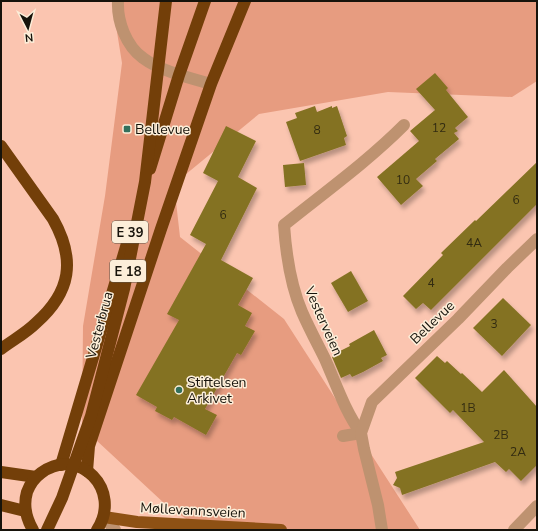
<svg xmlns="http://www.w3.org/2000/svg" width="538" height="531" font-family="'Nunito Sans',sans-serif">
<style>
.green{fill:#fbc5b0}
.forest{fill:#e79c80}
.building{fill:#847224;filter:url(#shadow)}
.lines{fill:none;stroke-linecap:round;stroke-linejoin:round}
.minor{stroke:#be9270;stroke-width:12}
.major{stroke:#8e5114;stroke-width:12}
.highway{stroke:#733f09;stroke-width:12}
.highway-bridge{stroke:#733f09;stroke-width:12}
.poi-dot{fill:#33705c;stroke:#fceed9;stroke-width:1.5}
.labels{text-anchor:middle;stroke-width:3;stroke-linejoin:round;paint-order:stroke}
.number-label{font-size:12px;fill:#322b11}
.shield{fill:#fceed9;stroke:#5c5549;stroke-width:1}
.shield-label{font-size:13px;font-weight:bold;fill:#17130b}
.poi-label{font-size:14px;fill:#17130b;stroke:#fceed9;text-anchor:start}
.street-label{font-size:14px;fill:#17130b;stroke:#fceed9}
</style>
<defs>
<filter id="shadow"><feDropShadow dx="2.5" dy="4.5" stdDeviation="2" flood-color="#0004"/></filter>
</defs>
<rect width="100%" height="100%" fill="#efe1cc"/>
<rect class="green" x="1" y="1" width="536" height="529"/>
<polygon class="forest" points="112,1 537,1 537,81 512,97 388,92 259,114 174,184 180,237 284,319 420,530 202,530 165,504 82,427 83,326 105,196 122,63"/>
<g class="building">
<polygon points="435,73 448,88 446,90 468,117 455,128 458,131 454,133 459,139 435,159 437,161 416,179 423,186 401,205 377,177 419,141 410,131 435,110 416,89"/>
<polygon points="315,106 317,112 332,106 332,108 337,106 347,136 344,138 346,145 300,161 286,122 297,118 295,113"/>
<polygon points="226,126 256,141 238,177 257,188 221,260 253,278 238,305 252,313 245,326 255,331 241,355 237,353 205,409 217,415 206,435 174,417 172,420 155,411 157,407 136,395 179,320 167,314 206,244 190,235 218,181 203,173"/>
<polygon points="537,162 537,204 431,310 423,303 416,309 403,296 443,255 441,253 475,220 476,221"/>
<polygon points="304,163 306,185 285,187 283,165"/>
<polygon points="351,271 368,301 348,312 331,283"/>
<polygon points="503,298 531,325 502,356 473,328"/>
<polygon points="374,330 387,355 381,358 383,361 363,372 352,377 350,374 341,378 332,357 339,353 338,352 350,346 349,344"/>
<polygon points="437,356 445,363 447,361 461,374 462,373 482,392 504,370 537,407 537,465 521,481 509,469 506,472 495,462 402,495 400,488 393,485 397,478 395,472 484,442 453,410 450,413 415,378"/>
</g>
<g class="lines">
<g class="minor">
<path d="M118 1C117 21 126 46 143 58 160 71 190 78 211 84"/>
<path d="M343 436 361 433C345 411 336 384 325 359 317 343 309 328 302 312 290 284 286 254 284 225 325 192 367 162 404 125"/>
<polyline points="104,517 115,530"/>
<polyline points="382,530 378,505 364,449 361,433 372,402 458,319 507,268 537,239"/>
<polyline points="514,530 537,506"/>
</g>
<polyline class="major" points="104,517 137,522 281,530"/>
<g class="highway">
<path d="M1 146 53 219C76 260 71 292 36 323 26 333 13 340 1 349"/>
<polyline points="150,169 179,75 205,1"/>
<polyline points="61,465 131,230"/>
<polyline points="87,471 89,446 161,229 211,84 245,1"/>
<polyline points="1,472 36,477"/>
<polyline points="1,505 25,511"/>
<path d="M33 530C26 518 23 506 27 492 30 484 34 478 41 473 79 445 123 490 97 530"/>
</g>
<polyline class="highway-bridge" points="47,530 62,498 91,416 124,289 145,182 166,1"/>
</g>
<g class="poi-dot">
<rect x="123" y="125" width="8" height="8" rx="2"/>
<circle cx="179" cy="390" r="4"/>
</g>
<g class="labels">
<g class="number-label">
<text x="439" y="132">12</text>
<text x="317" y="134">8</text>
<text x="403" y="184">10</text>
<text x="516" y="204">6</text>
<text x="223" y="219">6</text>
<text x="474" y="247">4A</text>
<text x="431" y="287">4</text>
<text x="494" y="328">3</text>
<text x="468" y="412">1B</text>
<text x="501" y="439">2B</text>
<text x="518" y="456">2A</text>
</g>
<g class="shield">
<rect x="112" y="221" width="36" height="22" rx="3"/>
<rect x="110" y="260" width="36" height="22" rx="3"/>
</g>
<g class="shield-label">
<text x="130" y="237">E 39</text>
<text x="128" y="276">E 18</text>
</g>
<g class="poi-label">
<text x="135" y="134">Bellevue</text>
<text x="187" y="387">Stiftelsen<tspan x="187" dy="16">Arkivet</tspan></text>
</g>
<g class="street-label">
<text transform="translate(324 321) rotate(66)" y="5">Vesterveien</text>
<text transform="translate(432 322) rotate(-44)" y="5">Bellevue</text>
<text transform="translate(99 325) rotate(-75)" y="5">Vesterbrua</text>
<text transform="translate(193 510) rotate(3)" y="5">Møllevannsveien</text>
</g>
</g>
<rect width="538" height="531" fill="none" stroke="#17130b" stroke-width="4"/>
<g transform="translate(28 28) rotate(174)" stroke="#fceed9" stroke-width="3" paint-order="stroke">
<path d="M0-3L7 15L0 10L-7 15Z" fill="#17130b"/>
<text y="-6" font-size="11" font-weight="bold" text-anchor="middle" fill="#17130b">N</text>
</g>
</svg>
